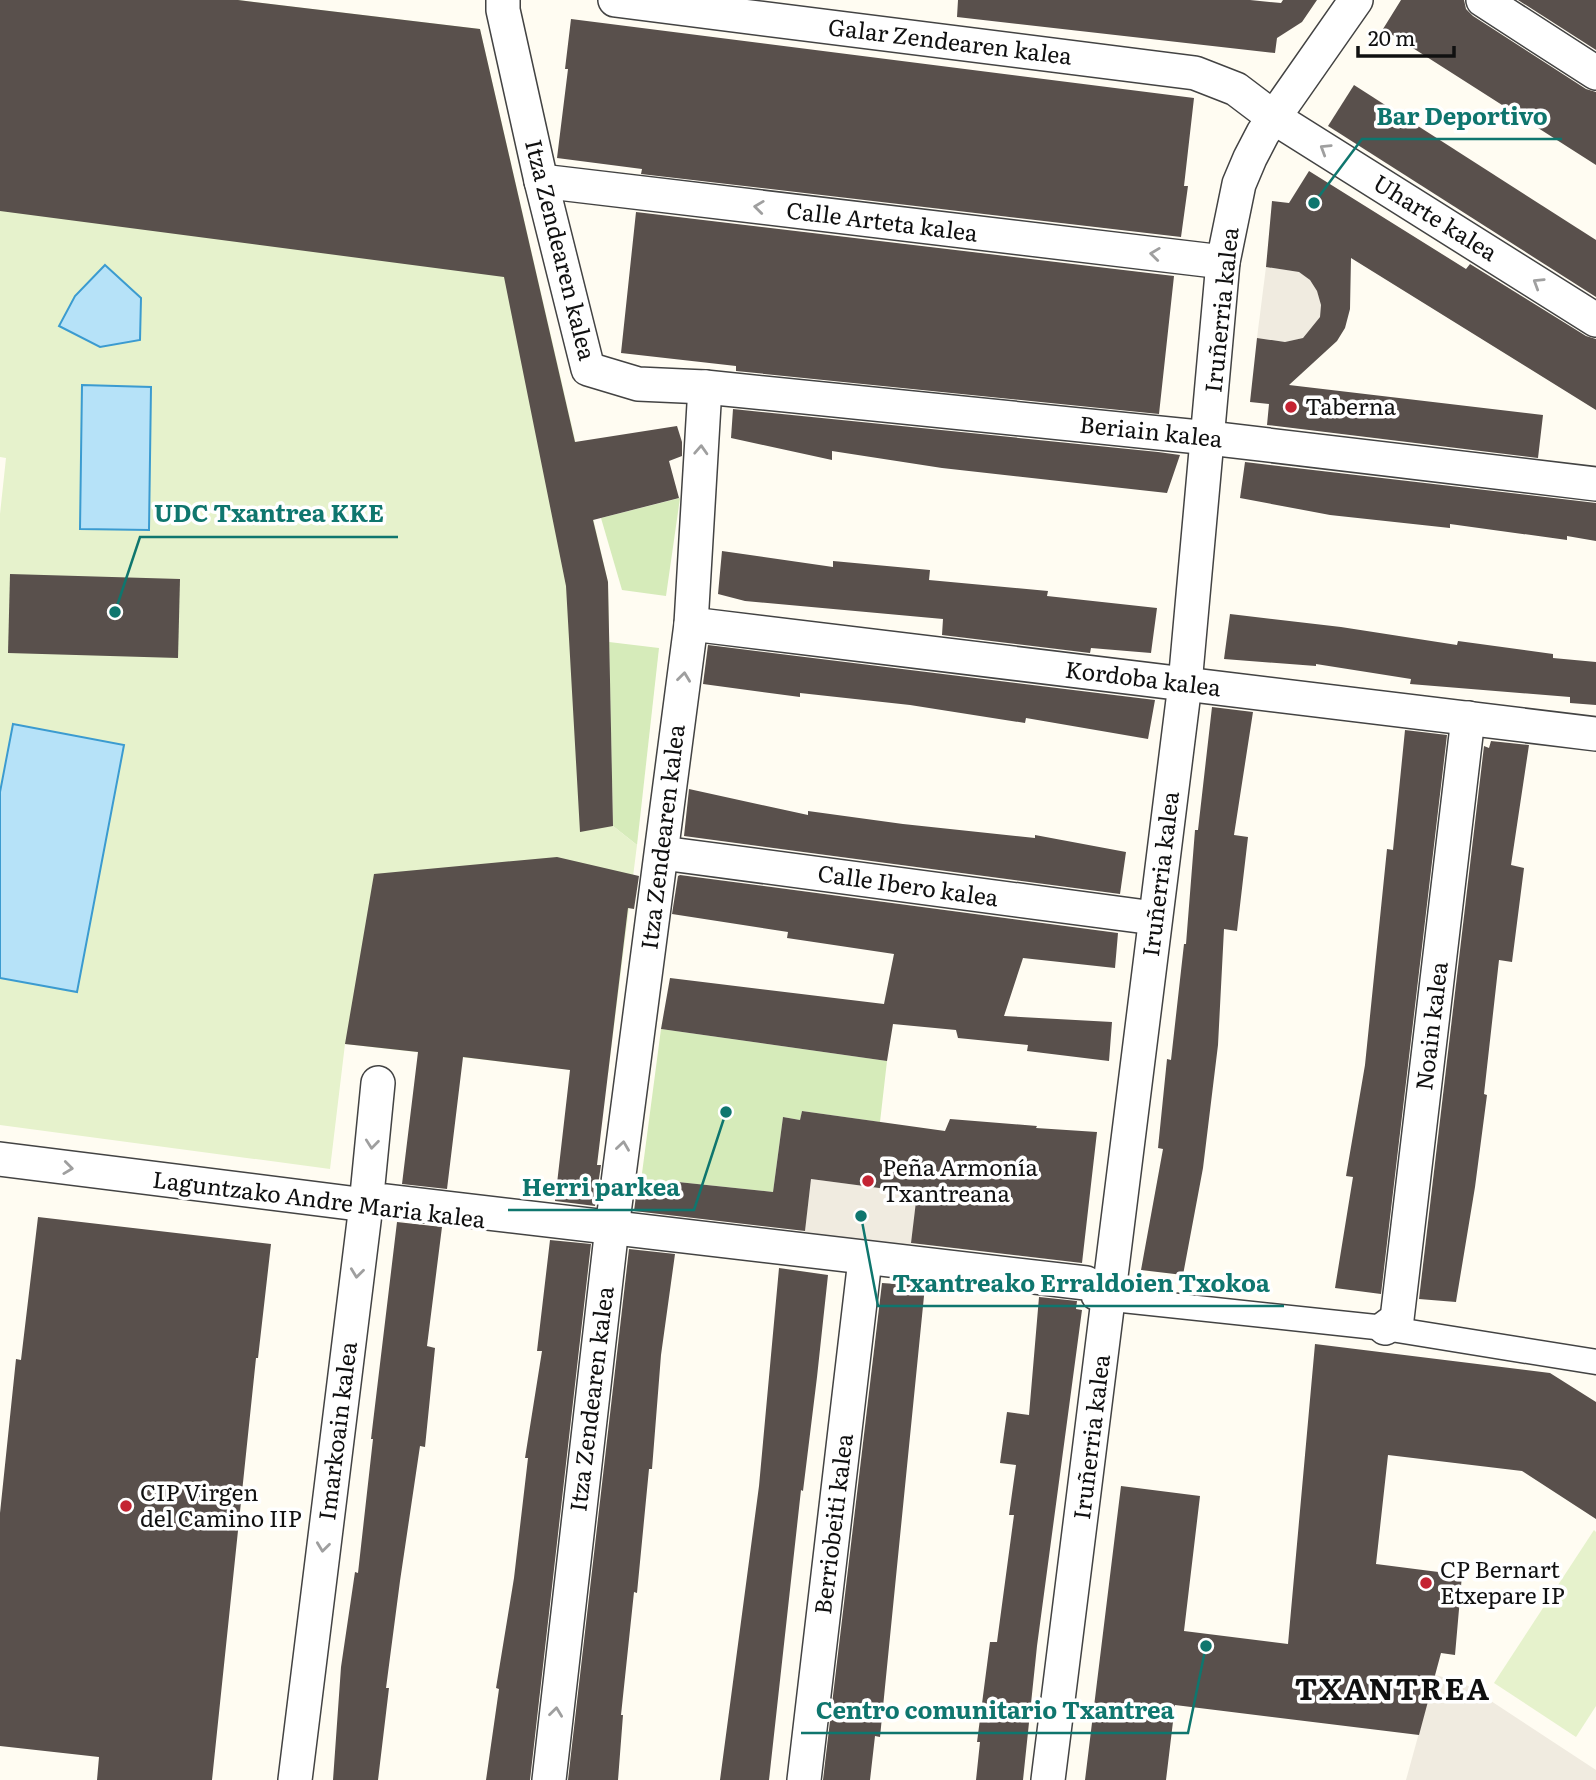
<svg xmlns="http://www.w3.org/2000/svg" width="1596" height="1780" font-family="Literata,serif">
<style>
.green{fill:#d6ebba}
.pitch{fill:#e6f2cc}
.plaza{fill:#f0ebe0}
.water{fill:#b6e2f8;stroke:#3b9bd0;stroke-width:2}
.building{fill:#59504c}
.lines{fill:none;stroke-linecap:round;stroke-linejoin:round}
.pedestrian-casing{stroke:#434343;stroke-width:27}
.minor-casing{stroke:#434343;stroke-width:36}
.pedestrian{stroke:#fff;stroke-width:24}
.minor{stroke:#fff;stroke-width:33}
.oneway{stroke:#9f9f9f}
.poi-dot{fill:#c42332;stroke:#fff;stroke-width:2.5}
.labels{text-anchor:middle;stroke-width:7;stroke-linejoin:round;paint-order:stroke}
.street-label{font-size:23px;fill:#101010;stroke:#fff}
.poi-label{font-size:23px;fill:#101010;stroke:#fff;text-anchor:start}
.district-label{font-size:30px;font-weight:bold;letter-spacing:2px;fill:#101010;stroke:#fff}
.leader{fill:none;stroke:#0f766e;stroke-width:2.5}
.callout-dot{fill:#0f766e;stroke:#fff;stroke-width:2.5}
.callout-label{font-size:24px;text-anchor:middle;font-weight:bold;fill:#0f766e;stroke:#fff;stroke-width:7;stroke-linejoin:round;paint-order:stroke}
</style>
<rect width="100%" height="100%" fill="#fffcf2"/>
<g class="green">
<polygon points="680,498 666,596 622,590 601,518"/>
<polygon points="609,642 659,648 637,845 613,826"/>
<polygon points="661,1029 887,1061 880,1122 802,1111 800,1120 783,1117 773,1192 678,1182 659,1196 639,1196"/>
</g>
<g class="pitch">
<polygon points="0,0 238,0 480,29 608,582 613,826 637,845 608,1074 345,1044 330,1169 0,1125 0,978 77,992 13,724 0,792 0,514 6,458 0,457"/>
<polygon points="1594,1530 1596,1532 1596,1706 1576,1737 1494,1683"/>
</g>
<g class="plaza">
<polygon points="1266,267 1299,272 1310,280 1317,291 1321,305 1320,317 1303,338 1285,342 1257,338"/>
<polygon points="811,1179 917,1193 910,1252 804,1239"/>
<polygon points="1435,1675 1462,1682 1596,1770 1596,1780 1406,1780"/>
</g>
<g class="water">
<polygon points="105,265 141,298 140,340 100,347 59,326 75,296"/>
<polygon points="82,385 151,387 149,530 80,529"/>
<polygon points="13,724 124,745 77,992 0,978 0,792"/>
</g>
<g class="building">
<polygon points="0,0 238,0 480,29 575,442 677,426 682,442 682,456 669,461 679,498 593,520 608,582 613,826 580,832 566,586 504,277 0,211"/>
<polygon points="958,0 1250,0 1281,3 1283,0 1317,0 1302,22 1277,38 1275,53 957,17"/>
<polygon points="1401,0 1464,0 1466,9 1473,16 1586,89 1596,92 1596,165 1383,29"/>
<polygon points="1518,0 1596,0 1596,50"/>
<polygon points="571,19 1194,98 1184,186 1188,186 1181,237 641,174 642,169 557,158 568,69 565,69"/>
<polygon points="1354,85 1596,240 1596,297 1328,126"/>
<polygon points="1309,171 1466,269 1470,264 1586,336 1596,339 1596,410 1351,258 1350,309 1345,328 1337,341 1289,385 1543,415 1538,458 1267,425 1269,404 1250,402 1257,338 1285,342 1303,338 1320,317 1321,305 1317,291 1310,280 1299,272 1266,267 1272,201 1289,203"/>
<polygon points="636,212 1174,276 1159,414 736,371 736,366 621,353"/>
<polygon points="733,409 1158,452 1180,455 1167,493 942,468 832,451 832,460 731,438"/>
<polygon points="1245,462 1596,503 1596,541 1567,536 1567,540 1450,524 1450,528 1330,515 1240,498"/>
<polygon points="722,551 833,567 833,561 930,570 929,580 1048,591 1047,596 1157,608 1151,653 1091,648 1090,653 942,635 943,619 745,601 718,594"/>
<polygon points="10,574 180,579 178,658 8,653"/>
<polygon points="1230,614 1341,627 1457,645 1458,641 1553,654 1553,658 1596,662 1596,705 1570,703 1570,697 1410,684 1411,679 1316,664 1316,666 1224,659"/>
<polygon points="708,645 1155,700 1148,739 1026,718 1025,723 910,705 800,693 800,697 703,684"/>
<polygon points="1212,707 1253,712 1234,835 1248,837 1237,931 1224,929 1218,1045 1203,1168 1183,1275 1141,1270 1163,1149 1158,1148 1167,1059 1171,1060 1184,944 1186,944 1195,830 1198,830"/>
<polygon points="1405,730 1447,735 1381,1294 1335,1288 1353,1177 1346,1176 1365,1065 1387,849 1393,850"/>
<polygon points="1491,741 1529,745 1511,865 1524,868 1512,962 1499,960 1484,1094 1487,1095 1475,1187 1456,1302 1419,1299 1484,746 1489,748"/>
<polygon points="689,789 808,815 808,811 903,824 1035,838 1035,835 1126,852 1120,894 684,836"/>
<polygon points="557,857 639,876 634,909 628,908 597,1165 601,1165 595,1206 555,1201 570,1070 463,1057 447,1189 402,1184 418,1052 345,1044 374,874"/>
<polygon points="680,875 1118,933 1115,968 1023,958 1004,1016 1112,1022 1109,1061 1027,1051 1028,1045 958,1038 956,1030 893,1024 887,1061 661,1029 670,978 884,1004 894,954 787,938 788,932 672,914 678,876"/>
<polygon points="802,1111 945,1131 950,1119 1037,1126 1036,1128 1097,1132 1082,1263 911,1243 917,1193 811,1179 805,1231 634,1211 636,1196 659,1196 678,1182 773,1192 783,1117 800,1120"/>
<polygon points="38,1217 271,1244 258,1358 256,1358 212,1780 97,1780 99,1757 0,1746 0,1513 16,1359 21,1360"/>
<polygon points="397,1222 442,1227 427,1346 435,1348 425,1447 420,1446 400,1581 386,1688 389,1688 378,1780 333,1780 341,1667 355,1572 358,1573 373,1439 371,1439"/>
<polygon points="550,1240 591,1244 530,1780 486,1780 499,1689 496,1688 514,1578 528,1458 525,1458 542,1351 537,1351"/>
<polygon points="629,1249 675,1254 661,1355 652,1469 649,1469 637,1593 634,1592 621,1715 623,1715 618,1780 568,1780"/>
<polygon points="779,1268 828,1275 817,1377 803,1491 801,1490 769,1780 720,1780 759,1486"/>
<polygon points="882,1283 925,1286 880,1737 875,1736 870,1780 823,1780"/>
<polygon points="1039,1297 1077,1301 1076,1309 1082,1310 1037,1646 1023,1780 976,1780 980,1742 977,1742 990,1642 997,1642 1014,1515 1009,1515 1016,1465 1000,1463 1007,1412 1029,1415"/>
<polygon points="1315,1344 1550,1373 1596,1402 1596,1519 1522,1471 1388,1455 1376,1564 1462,1575 1455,1655 1441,1653 1419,1735 1175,1705 1166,1780 1085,1780 1121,1486 1200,1496 1184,1631 1288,1644"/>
</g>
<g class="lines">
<g class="pedestrian-casing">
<polyline id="pedestrian" points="1094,1297 1385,1328 1596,1362"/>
</g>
<g class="minor-casing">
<g id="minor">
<polyline points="503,0 503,10 541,181 588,369 638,384 705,387 1209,438 1596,484"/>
<polyline points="615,0 1195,73 1236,89 1273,117 1596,320"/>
<polyline points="1483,0 1596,73"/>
<polyline points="541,181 1223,262"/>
<polyline points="691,624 1596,734"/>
<polyline points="662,853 1154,918"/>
<polyline points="0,1159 366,1205"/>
<polyline points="385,1201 1086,1283"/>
<polyline points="1385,1328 1397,1319 1468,718"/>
<polyline points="295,1780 366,1205 378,1083"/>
<polyline points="549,1780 611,1236 691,624 705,387"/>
<polyline points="804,1780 864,1268"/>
<polyline points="1048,1780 1185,684 1223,262 1239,184 1250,158 1263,133 1356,0"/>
</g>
</g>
<use href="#pedestrian" class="pedestrian"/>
<use href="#minor" class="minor"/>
</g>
<defs><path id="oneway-chevron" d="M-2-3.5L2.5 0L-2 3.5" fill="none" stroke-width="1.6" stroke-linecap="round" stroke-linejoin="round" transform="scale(1.75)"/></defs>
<g class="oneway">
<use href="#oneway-chevron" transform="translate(1325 149) rotate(-148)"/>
<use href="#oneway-chevron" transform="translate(759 207) rotate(-173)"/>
<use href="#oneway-chevron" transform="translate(1155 254) rotate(-173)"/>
<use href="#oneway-chevron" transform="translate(1538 283) rotate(-148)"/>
<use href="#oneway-chevron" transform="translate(701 450) rotate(-87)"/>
<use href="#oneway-chevron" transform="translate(684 677) rotate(-83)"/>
<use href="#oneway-chevron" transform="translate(372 1144) rotate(96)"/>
<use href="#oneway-chevron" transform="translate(623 1146) rotate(-82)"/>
<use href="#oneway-chevron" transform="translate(68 1168) rotate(7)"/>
<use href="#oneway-chevron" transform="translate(357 1273) rotate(97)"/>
<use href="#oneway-chevron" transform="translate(323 1547) rotate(97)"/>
<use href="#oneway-chevron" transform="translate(556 1712) rotate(-83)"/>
</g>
<g class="poi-dot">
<circle cx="1291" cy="407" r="7"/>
<circle cx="868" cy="1181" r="7"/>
<circle cx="126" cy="1506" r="7"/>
<circle cx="1426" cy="1583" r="7"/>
</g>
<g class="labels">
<g class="street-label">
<text transform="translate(950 42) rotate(7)" y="8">Galar Zendearen kalea</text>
<text transform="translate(1435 218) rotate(32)" y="8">Uharte kalea</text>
<text transform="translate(882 222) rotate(7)" y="8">Calle Arteta kalea</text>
<text transform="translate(560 250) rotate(76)" y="8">Itza Zendearen kalea</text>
<text transform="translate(1222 310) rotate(-84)" y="8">Iruñerria kalea</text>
<text transform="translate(1151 432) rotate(6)" y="8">Beriain kalea</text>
<text transform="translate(1143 679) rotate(7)" y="8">Kordoba kalea</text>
<text transform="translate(663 837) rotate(-83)" y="8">Itza Zendearen kalea</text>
<text transform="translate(1161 874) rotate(-83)" y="8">Iruñerria kalea</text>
<text transform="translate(908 886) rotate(8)" y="8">Calle Ibero kalea</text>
<text transform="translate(1432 1026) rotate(-83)" y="8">Noain kalea</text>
<text transform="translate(319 1200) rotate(7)" y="8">Laguntzako Andre Maria kalea</text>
<text transform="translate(592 1399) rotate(-83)" y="8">Itza Zendearen kalea</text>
<text transform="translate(338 1431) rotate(-83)" y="8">Imarkoain kalea</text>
<text transform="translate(1092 1437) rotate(-83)" y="8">Iruñerria kalea</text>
<text transform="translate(834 1524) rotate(-83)" y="8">Berriobeiti kalea</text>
</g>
<g class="poi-label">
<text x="1305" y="415">Taberna</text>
<text x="882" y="1176">Peña Armonía<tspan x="882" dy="26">Txantreana</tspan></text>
<text x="140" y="1501">CIP Virgen<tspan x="140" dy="26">del Camino IIP</tspan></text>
<text x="1440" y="1578">CP Bernart<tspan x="1440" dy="26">Etxepare IP</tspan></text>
</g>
<g class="district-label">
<text x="1393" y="1700">TXANTREA</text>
</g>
</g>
<path class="leader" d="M1314 203L1362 139H1562M115 612L140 537H398M726 1112L694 1210H508M861 1216L878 1306H1284M1206 1646L1188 1733H801"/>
<g class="callout-dot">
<circle cx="1314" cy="203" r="7"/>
<circle cx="115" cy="612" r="7"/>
<circle cx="726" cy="1112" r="7"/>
<circle cx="861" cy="1216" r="7"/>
<circle cx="1206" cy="1646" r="7"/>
</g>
<g class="callout-label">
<text x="1462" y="125">Bar Deportivo</text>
<text x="269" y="522">UDC Txantrea KKE</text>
<text x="601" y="1196">Herri parkea</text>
<text x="1081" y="1292">Txantreako Erraldoien Txokoa</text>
<text x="995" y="1719">Centro comunitario Txantrea</text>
</g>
<path d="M1358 46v10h96v-10" fill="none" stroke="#101010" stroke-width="3.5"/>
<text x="1368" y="46" font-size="21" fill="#101010" stroke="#ffffff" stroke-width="5" paint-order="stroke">20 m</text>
</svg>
